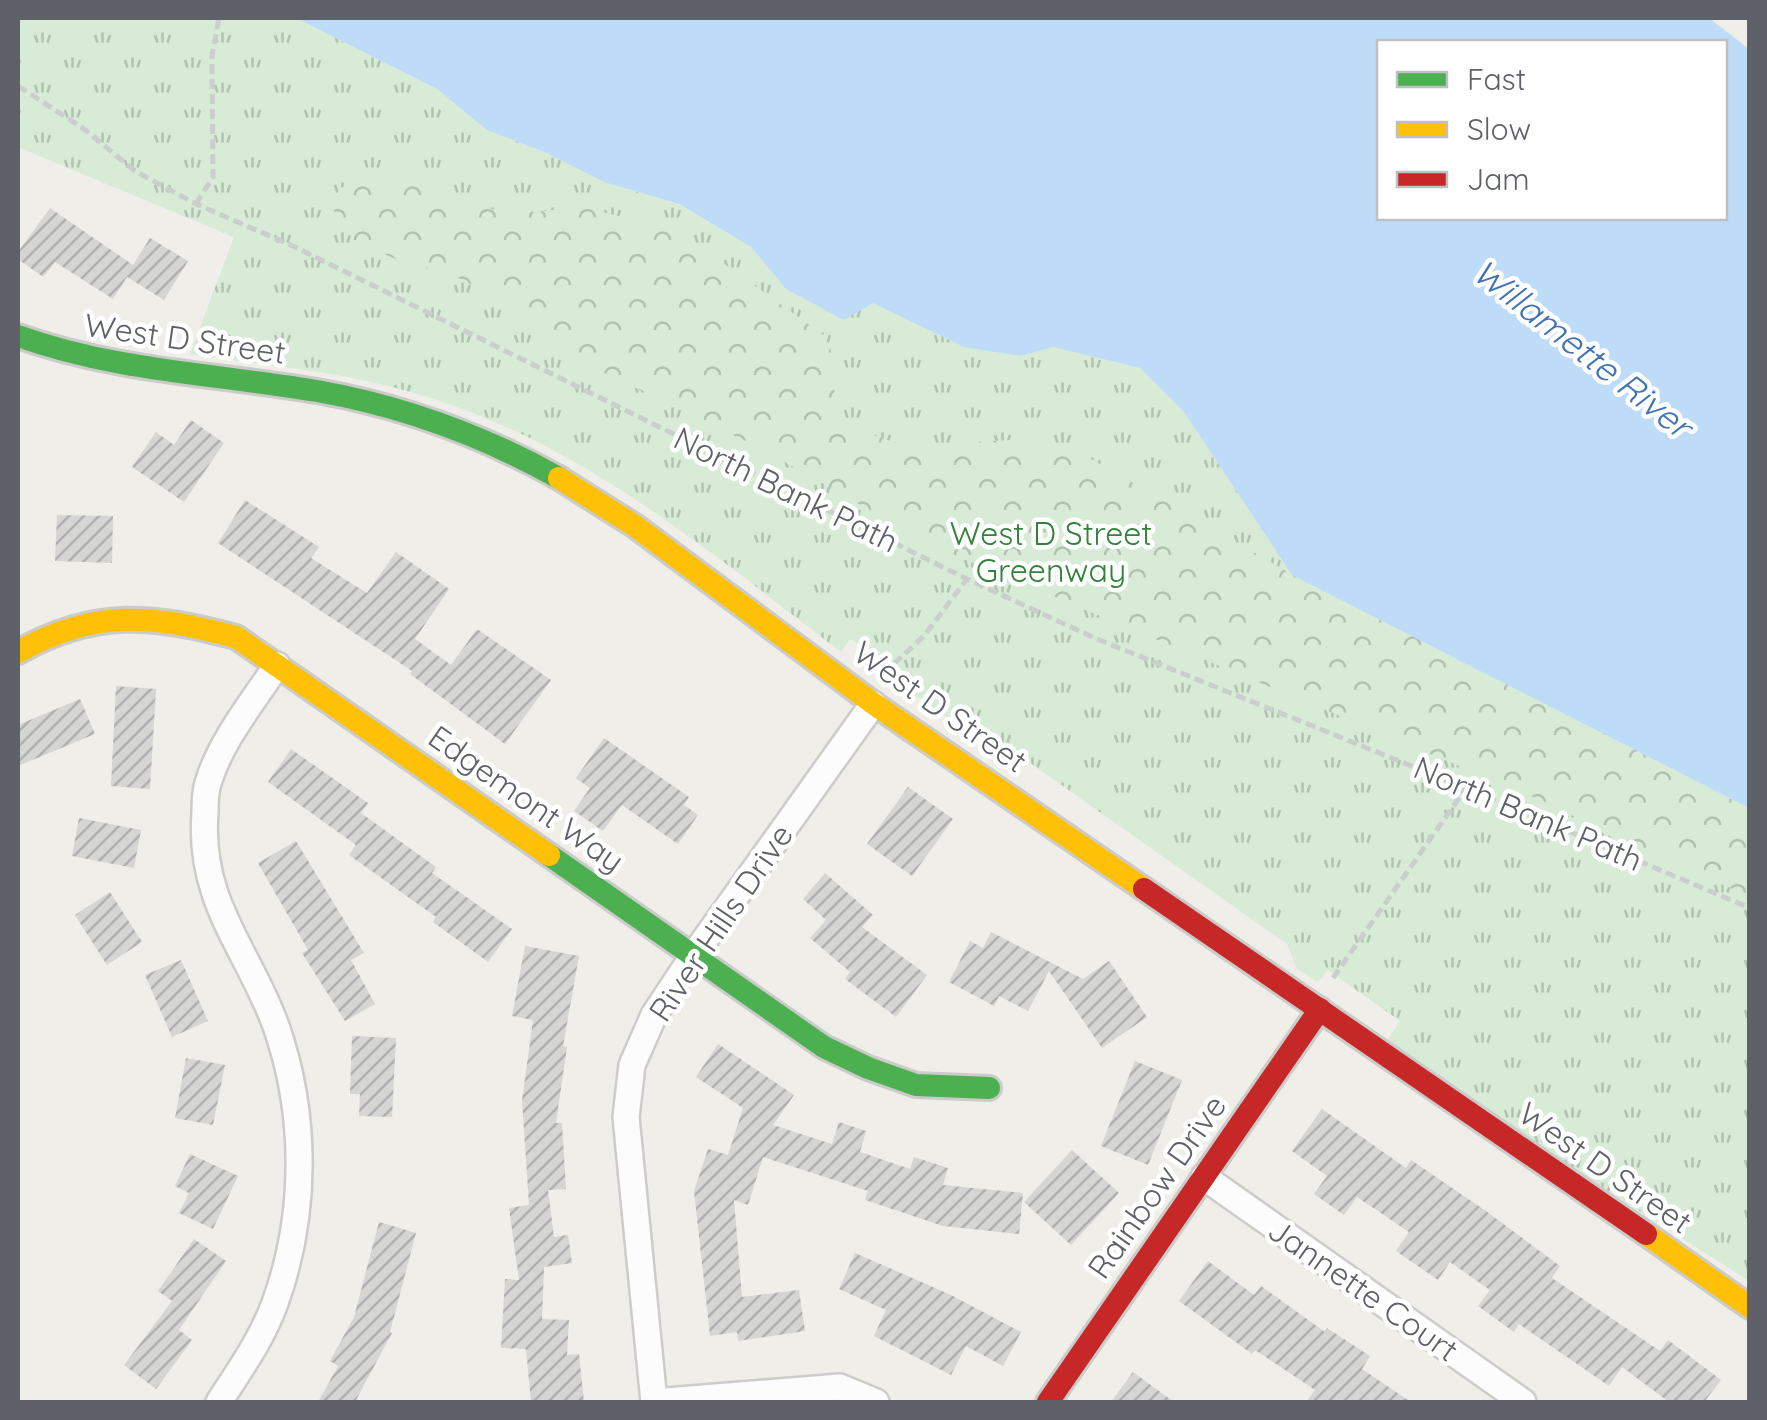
<svg xmlns="http://www.w3.org/2000/svg" width="1767" height="1420" font-family="Quicksand,sans-serif">
<style>
.grass{fill:url(#grass-tufts)}
.forest{fill:url(#forest-crowns)}
.water{fill:#bedcf8;fill-rule:evenodd}
.building{fill:url(#building-hatch)}
.lines{fill:none;stroke-linecap:round;stroke-linejoin:round}
.street-casing{stroke:#cccccb;stroke-width:30}
.fast-casing{stroke:#cbcbca;stroke-width:28}
.slow-casing{stroke:#cbcbca;stroke-width:28}
.jam-casing{stroke:#cbcbca;stroke-width:28}
.path{stroke:#cacfcc;stroke-width:5;stroke-dasharray:10 5;stroke-linecap:butt}
.street{stroke:#fdfcfc;stroke-width:25}
.fast{stroke:#4caf50;stroke-width:22}
.slow{stroke:#ffc107;stroke-width:22}
.jam{stroke:#c62828;stroke-width:22}
.labels{text-anchor:middle;stroke-width:9;stroke-linejoin:round;paint-order:stroke}
.street-label{font-size:32px;fill:#5e6268;stroke:#fff}
.park-label{font-size:32px;fill:#32823b;stroke:#fff}
.water-label{font-size:35px;font-style:italic;fill:#4172b6;stroke:#fff}
</style>
<defs>
<pattern id="grass-tufts" width="24" height="20" patternUnits="userSpaceOnUse" patternTransform="scale(2.5)"><rect width="24" height="20" fill="#d7ebd6"/><path d="M3 7l-1-3M5 7V3M7 7l1-3M15 17l-1-3M17 17v-4M19 17l1-3" fill="none" stroke="#b2c2b1"/></pattern>
<pattern id="forest-crowns" width="20" height="18" patternUnits="userSpaceOnUse" patternTransform="scale(2.5)"><rect width="20" height="18" fill="#d7ebd6"/><path d="M2 6a3 3 0 1 1 6 0M12 15a3 3 0 1 1 6 0" fill="none" stroke="#b2c2b1"/></pattern>
<pattern id="building-hatch" width="6" height="6" patternUnits="userSpaceOnUse" patternTransform="scale(2.5)"><rect width="6" height="6" fill="#d5d5d2"/><path d="M-1 1l2-2M0 6l6-6M5 7l2-2" fill="none" stroke="#b0b0ae"/></pattern>
</defs>
<rect width="100%" height="100%" fill="#efeee9"/>
<path class="grass" d="M18 18H296L437 89 487 130 544 152 604 182 678 204 751 247 786 289 873 303 1021 356 1053 347 1140 368 1184 412 1293 575 1749 808V1281L1594 1182 1387 1041 1400 1021 1328 970 1318 982 1297 969 1287 944 985 731 948 718 914 694C915 667 870 651 850 639L841 652C706 549 575 437 407 391 336 371 263 365 190 354L234 237 18 147Z"/>
<polygon class="forest" points="362,178 394,178 488,209 535,212 582,207 677,230 825,336 833,356 835,411 867,433 905,446 1009,440 1093,460 1293,575 1749,808 1749,896 1605,834 1555,806 933,546 760,448 540,342 493,296 449,273 398,260 356,242 333,216 339,189"/>
<path class="water" d="M296 18H1709L1749 49V808L1292 575 1184 412 1140 368 1053 347 1021 356 964 347 873 303 844 320 786 289 751 247 679 204 604 182 544 152 487 130 437 89ZM1380 42H1724V218H1380Z"/>
<g class="building">
<polygon points="50,208 133,265 150,238 188,261 164,300 127,277 113,299 55,262 43,277 18,259 18,252"/>
<polygon points="191,420 224,443 184,502 132,467 156,432 174,445"/>
<polygon points="245,500 319,547 311,558 367,593 396,552 449,589 415,639 451,665 477,629 551,680 505,744 410,674 412,671 218,543"/>
<polygon points="57,515 113,516 112,563 55,561"/>
<polygon points="116,686 156,689 150,789 111,786"/>
<polygon points="80,699 95,734 18,766 18,725"/>
<polygon points="604,738 689,797 684,805 698,815 678,844 622,805 603,831 574,811 590,788 576,778"/>
<polygon points="291,749 368,803 361,813 436,867 432,873 512,929 488,962 433,922 436,917 349,855 356,845 268,782"/>
<polygon points="908,787 953,819 912,876 867,844"/>
<polygon points="79,818 141,830 134,868 72,856"/>
<polygon points="296,841 364,953 351,960 375,1004 345,1021 302,953 308,950 258,863"/>
<polygon points="825,873 873,915 862,927 927,975 896,1017 845,979 850,972 810,938 826,920 803,899"/>
<polygon points="110,892 142,942 107,965 75,915"/>
<polygon points="991,932 1083,979 1109,961 1147,1017 1102,1048 1049,971 1028,1011 999,996 994,1006 949,982 970,941 983,948"/>
<polygon points="525,946 579,956 563,1046 567,1047 556,1123 562,1123 566,1189 548,1190 554,1237 568,1235 572,1263 544,1267 542,1319 569,1320 567,1355 579,1354 584,1402 531,1402 526,1349 501,1348 505,1279 519,1280 509,1208 529,1205 522,1100 533,1020 512,1016"/>
<polygon points="181,960 208,1021 172,1037 145,975"/>
<polygon points="352,1036 396,1038 392,1117 359,1116 360,1094 350,1094"/>
<polygon points="718,1044 794,1095 773,1125 832,1144 839,1122 866,1131 860,1152 910,1169 914,1157 948,1168 943,1185 1023,1193 1019,1234 943,1226 865,1200 868,1191 763,1157 748,1205 734,1200 742,1297 799,1290 805,1331 738,1341 737,1332 710,1336 694,1191 708,1149 728,1155 743,1108 696,1077"/>
<polygon points="186,1058 225,1065 213,1125 175,1118"/>
<polygon points="1135,1061 1182,1080 1148,1165 1101,1146"/>
<polygon points="1322,1109 1406,1168 1411,1160 1486,1211 1560,1266 1552,1278 1660,1351 1668,1340 1721,1380 1704,1402 1669,1402 1622,1367 1609,1386 1519,1324 1514,1332 1478,1306 1490,1290 1450,1262 1438,1280 1396,1251 1409,1232 1357,1197 1344,1215 1314,1194 1327,1176 1292,1151"/>
<polygon points="1072,1150 1119,1193 1071,1245 1024,1202"/>
<polygon points="190,1154 238,1176 213,1229 179,1213 189,1193 175,1186"/>
<polygon points="379,1222 416,1233 390,1332 392,1333 355,1402 318,1402 338,1366 330,1361 354,1317"/>
<polygon points="194,1239 226,1261 179,1330 192,1340 156,1389 124,1365 172,1301 158,1291"/>
<polygon points="855,1253 951,1295 1021,1332 1003,1366 966,1346 951,1375 874,1336 886,1310 839,1289"/>
<polygon points="1208,1261 1254,1295 1261,1286 1325,1332 1327,1328 1370,1356 1362,1369 1411,1402 1306,1402 1315,1390 1255,1350 1252,1354 1179,1301"/>
<polygon points="1133,1372 1174,1402 1111,1402"/>
</g>
<g class="lines">
<g class="street-casing">
<g id="street">
<polyline points="1204,1177 1523,1402"/>
<path d="M219 1402C239 1371 262 1339 275 1303 307 1214 307 1115 276 1026 248 949 198 902 205 813 205 803 205 792 208 783 221 740 253 702 277 665"/>
<polyline points="654,1402 626,1117 632,1065 654,1015 693,956 873,704"/>
<polyline points="654,1402 840,1387 876,1402"/>
</g>
</g>
<g class="fast-casing">
<g id="fast">
<path d="M18 336C115 371 216 374 317 391 402 406 484 436 559 478"/>
<polyline points="549,855 824,1047 868,1068 916,1085 989,1088"/>
</g>
</g>
<g class="slow-casing">
<g id="slow">
<polyline points="559,478 635,526 874,704 1144,889"/>
<path d="M18 652C96 608 152 615 236 637L549 855"/>
<polyline points="1646,1234 1750,1307"/>
</g>
</g>
<g class="jam-casing">
<g id="jam">
<polyline points="1144,889 1646,1234"/>
<polyline points="1048,1402 1320,1009"/>
</g>
</g>
<g class="path">
<polyline points="18,86 84,129 135,171 196,204 293,246 967,579 1097,639 1466,788 1750,908"/>
<polyline points="196,204 213,177 212,56 219,18"/>
<polyline points="883,674 924,636 967,579"/>
<polyline points="1333,978 1466,788"/>
</g>
<use href="#street" class="street"/>
<use href="#fast" class="fast"/>
<use href="#slow" class="slow"/>
<use href="#jam" class="jam"/>
</g>
<g class="labels">
<g class="street-label">
<text transform="translate(185 339) rotate(8)" y="11">West D Street</text>
<text transform="translate(786 490) rotate(26)" y="11">North Bank Path</text>
<text transform="translate(940 707) rotate(35)" y="11">West D Street</text>
<text transform="translate(526 799) rotate(35)" y="11">Edgemont Way</text>
<text transform="translate(1528 814) rotate(23)" y="11">North Bank Path</text>
<text transform="translate(721 923) rotate(-56)" y="11">River Hills Drive</text>
<text transform="translate(1605 1168) rotate(35)" y="11">West D Street</text>
<text transform="translate(1157 1187) rotate(-55)" y="11">Rainbow Drive</text>
<text transform="translate(1363 1290) rotate(35)" y="11">Jannette Court</text>
</g>
<g class="park-label">
<text x="1051" y="545">West D Street<tspan x="1051" dy="37">Greenway</tspan></text>
</g>
<g class="water-label">
<text transform="translate(1582 349) rotate(38)" y="12">Willamette River</text>
</g>
</g>
<rect width="1767" height="1420" fill="none" stroke="#5e6268" stroke-width="40"/>
<rect x="1377" y="40" width="350" height="180" fill="#ffffff" stroke="#bfc0c3" stroke-width="2.5"/>
<rect x="1397" y="72" width="50" height="15" fill="#4caf50" stroke="#bfc0c3" stroke-width="2.5"/>
<text x="1467" y="90" font-size="30" fill="#5e6268">Fast</text>
<rect x="1397" y="122" width="50" height="15" fill="#ffc107" stroke="#bfc0c3" stroke-width="2.5"/>
<text x="1467" y="140" font-size="30" fill="#5e6268">Slow</text>
<rect x="1397" y="172" width="50" height="15" fill="#c62828" stroke="#bfc0c3" stroke-width="2.5"/>
<text x="1467" y="190" font-size="30" fill="#5e6268">Jam</text>
</svg>
